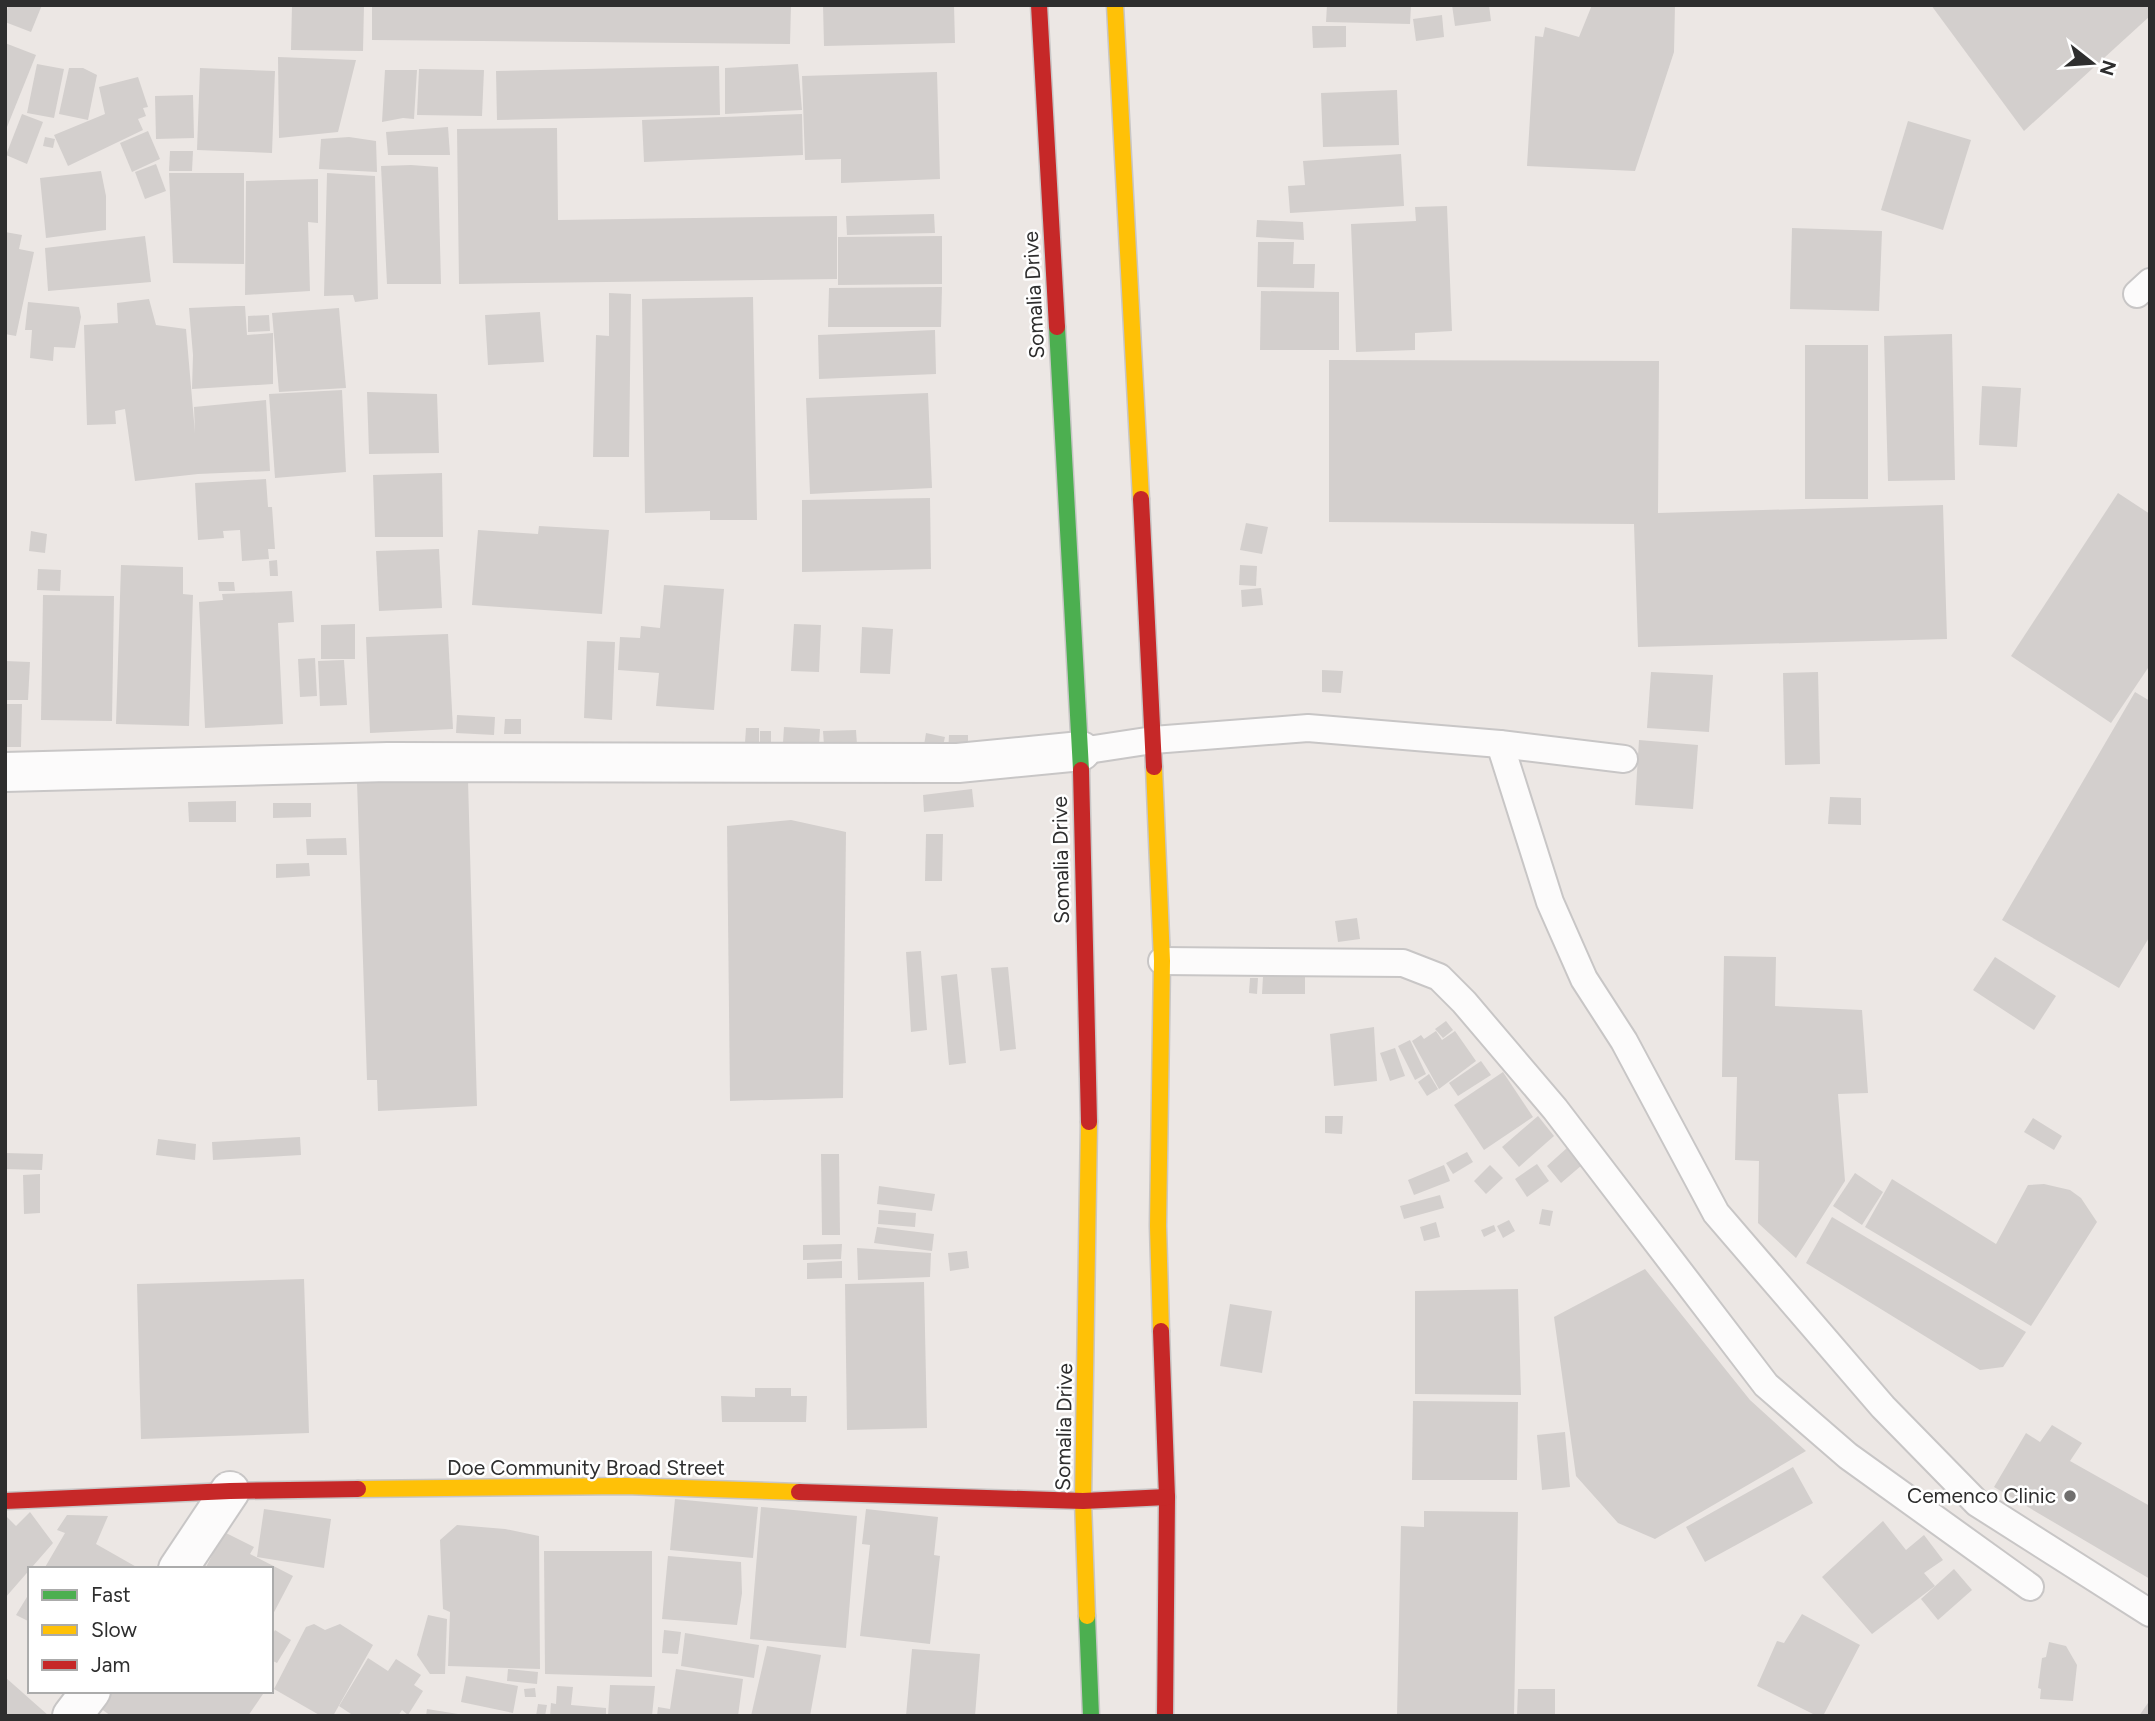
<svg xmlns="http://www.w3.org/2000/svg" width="2155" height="1721" font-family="Figtree,sans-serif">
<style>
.building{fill:#d3cfcd}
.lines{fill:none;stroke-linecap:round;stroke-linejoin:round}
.lane-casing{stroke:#c8c6c6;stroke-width:30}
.street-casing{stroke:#c8c6c6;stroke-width:42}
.fast-casing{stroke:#c8c6c6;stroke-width:19}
.slow-casing{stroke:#c8c6c6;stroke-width:19}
.jam-casing{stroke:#c8c6c6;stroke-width:19}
.lane{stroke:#fcfbfb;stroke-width:26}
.street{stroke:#fcfbfb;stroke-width:38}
.fast{stroke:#4caf50;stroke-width:16}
.slow{stroke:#ffc107;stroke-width:16}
.jam{stroke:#c62828;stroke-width:16}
.poi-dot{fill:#706f6e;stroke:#fff;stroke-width:2.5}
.labels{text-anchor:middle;stroke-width:5;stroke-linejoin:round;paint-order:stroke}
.street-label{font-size:21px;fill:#2e2e2e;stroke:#fff}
.poi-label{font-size:21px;fill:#2e2e2e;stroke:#fff;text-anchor:end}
</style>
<rect width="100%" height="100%" fill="#ece7e4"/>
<g class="building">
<polygon points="8,5 42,5 31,32 5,22"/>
<polygon points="292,5 364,5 363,51 291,50"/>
<polygon points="372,5 791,5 790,44 372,40"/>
<polygon points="823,5 954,5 955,43 824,46"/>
<polygon points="1327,5 1411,5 1410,24 1326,22"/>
<polygon points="1452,5 1489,5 1491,21 1455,26"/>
<polygon points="1592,5 1675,5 1674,52 1635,171 1527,166 1535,36 1543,37 1545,27 1579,37"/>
<polygon points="1931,5 2150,5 2150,16 2024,131"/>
<polygon points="1442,15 1444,37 1416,41 1413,19"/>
<polygon points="1312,26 1346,26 1346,47 1313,48"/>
<polygon points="5,43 36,55 5,132"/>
<polygon points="278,57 356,60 338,132 279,138"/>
<polygon points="37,64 64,69 54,118 27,113"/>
<polygon points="798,64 802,110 725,114 725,68"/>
<polygon points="719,66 720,115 497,120 496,71"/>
<polygon points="69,68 83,68 97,75 88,120 59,114"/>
<polygon points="200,68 275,71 272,153 197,150"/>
<polygon points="419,69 484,70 482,116 417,115"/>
<polygon points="385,70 417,70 414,119 403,118 382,122"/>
<polygon points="937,72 940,179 841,183 841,159 805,160 802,76"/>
<polygon points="138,77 148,107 143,108 146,116 138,119 143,130 68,166 54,135 105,114 99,87"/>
<polygon points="1397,90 1399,145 1323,147 1321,93"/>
<polygon points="193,95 194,138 156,139 155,96"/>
<polygon points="22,114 43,122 27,164 6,155"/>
<polygon points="802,114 803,155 644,162 642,120"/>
<polygon points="1908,121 1971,140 1943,230 1881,210"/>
<polygon points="448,127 450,155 388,155 386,132"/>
<polygon points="557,128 558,220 837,216 837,279 459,284 457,129"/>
<polygon points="148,131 160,159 132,172 120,143"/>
<polygon points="45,137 55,139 53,148 43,146"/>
<polygon points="349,137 376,141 377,172 319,169 321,139"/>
<polygon points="170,151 193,151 192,171 169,171"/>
<polygon points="1401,154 1404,206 1290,213 1288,186 1305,185 1303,161"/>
<polygon points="156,164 166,191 145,199 135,172"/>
<polygon points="411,165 438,167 441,284 387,284 381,166"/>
<polygon points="101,171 106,196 106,230 46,238 40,178"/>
<polygon points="169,173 244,173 244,264 173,263"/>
<polygon points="327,173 375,176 378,299 355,302 353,295 324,296"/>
<polygon points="318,179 318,223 308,222 310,291 245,295 246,181"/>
<polygon points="1447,206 1452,331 1415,333 1415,350 1356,352 1351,224 1416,221 1415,207"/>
<polygon points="934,214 935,233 847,235 846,216"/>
<polygon points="1257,220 1303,222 1304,240 1256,237"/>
<polygon points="1792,228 1882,231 1879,311 1790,309"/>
<polygon points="5,232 22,235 19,249 34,252 16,336 5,334"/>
<polygon points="145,236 151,282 48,291 45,248"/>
<polygon points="942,236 942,284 838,285 838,237"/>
<polygon points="1258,242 1294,242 1293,264 1315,264 1314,288 1257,287"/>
<polygon points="942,287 941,327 828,327 829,288"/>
<polygon points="1261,291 1339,292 1339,350 1260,350"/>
<polygon points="609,293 631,294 629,457 593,457 596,335 609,336"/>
<polygon points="753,297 757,520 710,520 710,511 645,513 642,299"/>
<polygon points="149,299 156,325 186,329 195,433 194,407 266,400 270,471 198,474 135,481 125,409 115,411 116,424 87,425 84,325 118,323 117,303"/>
<polygon points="28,302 79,307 81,317 75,348 54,347 53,361 30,358 32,330 25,330"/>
<polygon points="236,306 245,306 247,335 273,333 273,384 192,389 193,355 189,308"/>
<polygon points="339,308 346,388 279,392 272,313"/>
<polygon points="540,312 544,362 488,365 485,315"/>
<polygon points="269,315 270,331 248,332 248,316"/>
<polygon points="935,330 936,374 819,379 818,335"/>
<polygon points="1952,334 1955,480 1888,481 1884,336"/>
<rect x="1805" y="345" width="63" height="154"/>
<polygon points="1329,360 1659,361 1658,513 1943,505 1947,639 1638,647 1634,524 1329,522"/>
<polygon points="1982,386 2021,388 2017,447 1979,445"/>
<polygon points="342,390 346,472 275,478 269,394"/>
<polygon points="367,392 437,394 439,453 369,454"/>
<polygon points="928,393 932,488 810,494 806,398"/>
<polygon points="442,473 443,537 375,537 373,475"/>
<polygon points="266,479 268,507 272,507 275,549 268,549 269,559 242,561 240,530 223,531 224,538 198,540 195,483"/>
<polygon points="2118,493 2150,514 2150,665 2111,723 2011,656"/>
<polygon points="930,498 931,569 802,572 802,500"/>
<polygon points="1246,523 1268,527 1262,554 1240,550"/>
<polygon points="539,526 609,530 602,614 472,605 478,530 538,534"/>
<polygon points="31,531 47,534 45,553 29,551"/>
<polygon points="439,549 442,608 379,611 376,551"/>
<polygon points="277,560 278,576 270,576 269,561"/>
<polygon points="121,565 183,567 183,594 193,595 189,726 116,724"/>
<polygon points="1240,565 1257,566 1256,586 1239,585"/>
<polygon points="38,569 61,570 60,591 37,590"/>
<polygon points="218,582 234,582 235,591 219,591"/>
<polygon points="664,585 724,589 714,710 656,706 659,673 618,670 620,637 640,638 641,626 660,628"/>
<polygon points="1261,588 1263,605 1242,607 1241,590"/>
<polygon points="292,591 294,622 278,623 283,724 205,728 199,602 223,600 222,594"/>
<polygon points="43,595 114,596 112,721 41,720"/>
<polygon points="355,624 355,659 321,659 321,625"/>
<polygon points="794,624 821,625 819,672 791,671"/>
<polygon points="862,627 893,629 890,674 860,673"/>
<polygon points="448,634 453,729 370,733 366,637"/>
<polygon points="587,641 615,642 612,720 584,718"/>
<polygon points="315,658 317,696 300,697 298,659"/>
<polygon points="344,660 347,705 320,706 318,661"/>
<polygon points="5,661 30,662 28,700 5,700"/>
<polygon points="1322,670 1343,671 1341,693 1322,692"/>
<polygon points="1651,672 1713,675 1709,732 1647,728"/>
<polygon points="1818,672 1820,764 1785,765 1783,673"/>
<polygon points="2135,692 2150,701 2150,936 2119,988 2002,920"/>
<polygon points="5,704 22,704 21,747 5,747"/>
<polygon points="457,715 495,717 494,735 456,733"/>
<polygon points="505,719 521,719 521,734 504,734"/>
<polygon points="784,727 820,729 819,745 783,743"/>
<polygon points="746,728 759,728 759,744 745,743"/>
<polygon points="856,730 857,745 824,745 823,731"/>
<rect x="760" y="731" width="11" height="12"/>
<polygon points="926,733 945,737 941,755 923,751"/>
<polygon points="949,735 968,735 968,755 948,754"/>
<polygon points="1639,740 1698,745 1693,809 1635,805"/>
<polygon points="468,780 477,1106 378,1111 377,1080 367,1080 357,782"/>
<polygon points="972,789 974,807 924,812 923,795"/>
<polygon points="1830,797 1861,798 1861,825 1828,824"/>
<polygon points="236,801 236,822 189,822 188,802"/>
<polygon points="273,803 311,803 311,817 273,818"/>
<polygon points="791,820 846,832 843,1098 730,1101 727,826"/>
<polygon points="926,834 943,834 942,881 925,881"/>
<polygon points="346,838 347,855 307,855 306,839"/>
<polygon points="309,863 310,876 276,878 276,864"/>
<polygon points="1357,918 1360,939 1338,942 1335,921"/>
<polygon points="921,951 927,1030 911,1032 906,952"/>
<polygon points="1724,956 1776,957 1775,1006 1862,1010 1868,1093 1838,1094 1845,1181 1796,1258 1758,1223 1759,1161 1735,1160 1737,1077 1722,1077"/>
<polygon points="1995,957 2056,996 2034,1030 1973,990"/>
<polygon points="1008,967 1016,1049 1000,1051 991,968"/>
<polygon points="957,974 966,1063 949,1065 941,976"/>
<polygon points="1263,977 1305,977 1305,994 1262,994"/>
<polygon points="1250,978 1258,978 1257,994 1249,993"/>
<polygon points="1446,1021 1453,1030 1443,1038 1435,1029"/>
<polygon points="1374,1027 1377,1081 1334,1086 1330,1034"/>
<polygon points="1436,1031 1442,1040 1455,1031 1476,1061 1439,1089 1412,1041 1421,1035 1424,1039"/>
<polygon points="1410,1040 1426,1074 1415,1080 1398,1046"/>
<polygon points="1395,1048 1405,1076 1390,1081 1380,1053"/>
<polygon points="1481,1061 1491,1075 1458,1096 1449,1083"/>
<polygon points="1503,1072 1533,1117 1484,1150 1454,1105"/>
<polygon points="1429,1074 1438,1089 1427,1096 1418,1082"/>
<polygon points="1325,1116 1343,1116 1342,1134 1325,1133"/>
<polygon points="1538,1116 1554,1136 1519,1167 1502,1147"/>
<polygon points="2033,1118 2062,1136 2054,1150 2024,1132"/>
<polygon points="300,1137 301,1155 213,1160 212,1142"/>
<polygon points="158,1139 196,1144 195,1160 156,1155"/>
<polygon points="1567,1148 1582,1165 1561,1183 1547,1166"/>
<polygon points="1467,1152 1473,1162 1453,1174 1446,1163"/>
<polygon points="5,1153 43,1154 42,1170 5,1169"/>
<polygon points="821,1154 839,1154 840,1235 822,1235"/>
<polygon points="1537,1164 1549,1181 1527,1197 1515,1179"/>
<polygon points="1444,1165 1450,1181 1414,1195 1408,1180"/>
<polygon points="1490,1165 1503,1178 1486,1194 1474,1181"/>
<polygon points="1855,1173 1883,1192 1862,1225 1833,1206"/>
<polygon points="40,1174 40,1213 24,1214 23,1175"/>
<polygon points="1892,1179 1996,1244 2028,1185 2044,1184 2070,1190 2081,1198 2097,1222 2031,1326 1865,1227"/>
<polygon points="879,1186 935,1194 932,1211 877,1204"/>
<polygon points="1440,1195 1444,1208 1404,1219 1400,1206"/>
<polygon points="1542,1209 1553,1211 1550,1226 1539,1224"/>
<polygon points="879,1210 916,1213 915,1227 878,1224"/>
<polygon points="1832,1217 2026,1332 2003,1367 1980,1370 1806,1263"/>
<polygon points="1509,1220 1515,1231 1503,1238 1497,1226"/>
<polygon points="1436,1222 1440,1237 1424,1241 1420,1227"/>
<polygon points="1494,1225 1496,1231 1484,1237 1481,1230"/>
<polygon points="877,1227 934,1234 932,1251 874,1243"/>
<polygon points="842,1244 841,1259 803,1260 803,1245"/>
<polygon points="857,1248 931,1253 930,1277 858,1280"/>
<polygon points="967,1251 969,1268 950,1271 948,1253"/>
<polygon points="842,1261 842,1278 807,1279 807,1263"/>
<polygon points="1645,1269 1750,1400 1806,1451 1655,1539 1618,1523 1576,1476 1554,1317"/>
<polygon points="304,1279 309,1433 141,1439 137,1284"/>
<polygon points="924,1282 927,1428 847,1430 845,1284"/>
<polygon points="1518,1289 1521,1395 1415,1394 1415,1291"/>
<polygon points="1230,1304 1272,1311 1262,1373 1220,1366"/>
<polygon points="755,1388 791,1388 791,1396 807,1396 806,1422 722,1422 721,1396 755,1397"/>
<polygon points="1413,1401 1518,1402 1517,1480 1412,1480"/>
<polygon points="2052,1425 2082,1443 2070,1461 2150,1506 2150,1579 1994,1487 2026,1433 2040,1442"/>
<polygon points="1565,1432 1570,1487 1542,1490 1537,1435"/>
<polygon points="1793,1467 1813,1503 1705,1562 1686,1527"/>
<polygon points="675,1499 758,1507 753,1558 670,1550"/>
<polygon points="761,1507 857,1516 846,1648 750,1639"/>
<polygon points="264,1509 331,1519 324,1568 257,1557"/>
<polygon points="866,1509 938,1517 934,1555 940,1556 930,1644 860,1636 870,1545 862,1544"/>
<polygon points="1424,1511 1518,1512 1514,1716 1397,1716 1401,1526 1424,1527"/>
<polygon points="30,1512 53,1543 5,1598 5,1515 16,1526"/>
<polygon points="67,1515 108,1516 96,1544 140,1569 44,1569 65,1533 57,1530"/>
<polygon points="1883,1521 1906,1550 1924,1535 1943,1560 1924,1573 1935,1586 1872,1634 1822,1577"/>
<polygon points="457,1525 505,1529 539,1536 540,1669 448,1666 450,1612 443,1609 440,1540"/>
<polygon points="224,1532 254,1547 250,1554 293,1576 271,1618 271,1569 205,1569"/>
<polygon points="544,1551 652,1551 652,1677 545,1674"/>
<polygon points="668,1556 741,1562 742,1593 737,1625 662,1619"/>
<polygon points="1954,1569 1972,1590 1938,1620 1921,1599"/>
<polygon points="30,1592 30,1622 16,1615"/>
<polygon points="1802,1614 1860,1645 1823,1716 1817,1716 1757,1686 1777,1641 1784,1643"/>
<polygon points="428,1615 447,1619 445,1674 430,1674 417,1655"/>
<polygon points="314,1624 325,1630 340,1624 373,1645 333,1716 321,1716 274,1689 306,1627"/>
<polygon points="275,1630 291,1640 277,1663 271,1660 271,1637"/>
<polygon points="664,1630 681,1632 678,1654 662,1653"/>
<polygon points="685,1633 759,1645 754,1678 681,1666"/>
<polygon points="2049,1642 2066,1646 2077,1665 2073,1701 2040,1699 2041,1689 2038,1688 2042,1658 2046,1657"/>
<polygon points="767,1646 821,1655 810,1716 751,1716"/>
<polygon points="912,1649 980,1654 975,1716 906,1716"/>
<polygon points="368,1658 388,1671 396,1659 421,1675 414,1685 423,1691 408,1715 402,1710 398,1716 354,1716 339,1706"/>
<polygon points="508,1669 538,1672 537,1684 507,1681"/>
<polygon points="676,1669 743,1679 738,1716 657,1716 658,1707 670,1709"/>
<polygon points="466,1676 518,1686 513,1713 461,1702"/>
<polygon points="5,1677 49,1716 5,1716"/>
<polygon points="610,1685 655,1686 652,1716 608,1716"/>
<polygon points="557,1686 573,1687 571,1705 606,1708 606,1716 550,1716 551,1703 556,1704"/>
<polygon points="535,1688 536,1697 525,1697 524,1689"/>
<polygon points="1518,1689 1555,1689 1555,1716 1517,1716"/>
<polygon points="111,1691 265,1691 248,1716 111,1716 100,1708"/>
<polygon points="2150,1700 2150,1716 2139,1716"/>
<polygon points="538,1704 547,1705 545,1716 536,1716"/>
<polygon points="427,1709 458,1714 458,1716 426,1716"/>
</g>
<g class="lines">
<g class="lane-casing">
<g id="lane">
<polyline points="2137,294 2150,282"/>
<polyline points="1500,744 1550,902 1584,979 1624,1041 1716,1213 1883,1407 1977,1503 2150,1613"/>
<polyline points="1081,751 1153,740 1308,728 1500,744 1624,759"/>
<polyline points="1162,961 1403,963 1439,977 1464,1002 1555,1109 1766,1385 1848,1456 2030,1587"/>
</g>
</g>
<g class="street-casing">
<g id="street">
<polyline points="5,772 388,762 958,763 1081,751"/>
<polyline points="178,1569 230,1491"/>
<polyline points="72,1716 91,1691"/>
</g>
</g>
<g class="fast-casing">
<g id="fast">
<polyline points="1057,327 1081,770"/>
<polyline points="1087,1616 1091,1716"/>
</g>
</g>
<g class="slow-casing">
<g id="slow">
<polyline points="1115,5 1141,499"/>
<polyline points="1154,767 1162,961 1158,1226 1161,1331"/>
<polyline points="358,1489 625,1486 799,1492"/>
<polyline points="1087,1616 1083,1501 1089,1122"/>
</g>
</g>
<g class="jam-casing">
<g id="jam">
<polyline points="1039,5 1057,327"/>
<polyline points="1141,499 1154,767"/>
<polyline points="1081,770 1089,1122"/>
<polyline points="1161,1331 1167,1497 1165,1716"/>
<polyline points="799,1492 1083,1501 1167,1497"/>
<polyline points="5,1501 230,1491 358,1489"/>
</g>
</g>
<use href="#lane" class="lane"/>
<use href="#street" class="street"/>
<use href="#fast" class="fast"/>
<use href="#slow" class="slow"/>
<use href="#jam" class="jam"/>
</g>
<circle class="poi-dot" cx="2070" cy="1496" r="7"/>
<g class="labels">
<g class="street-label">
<text transform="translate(1034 295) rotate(-93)" y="7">Somalia Drive</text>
<text transform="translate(1061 860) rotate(-91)" y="7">Somalia Drive</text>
<text transform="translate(1064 1427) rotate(-89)" y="7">Somalia Drive</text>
<text x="586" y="1475">Doe Community Broad Street</text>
</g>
<g class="poi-label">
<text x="2056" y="1503">Cemenco Clinic</text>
</g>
</g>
<rect width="2155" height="1721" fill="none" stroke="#2e2e2e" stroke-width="14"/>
<rect x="28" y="1567" width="245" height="126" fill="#ffffff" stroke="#ababab" stroke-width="2"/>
<rect x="42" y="1590" width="35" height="10" fill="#4caf50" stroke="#ababab" stroke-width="2"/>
<text x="91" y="1602" font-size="21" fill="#2e2e2e">Fast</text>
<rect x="42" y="1625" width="35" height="10" fill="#ffc107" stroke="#ababab" stroke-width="2"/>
<text x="91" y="1637" font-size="21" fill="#2e2e2e">Slow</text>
<rect x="42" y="1660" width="35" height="10" fill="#c62828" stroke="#ababab" stroke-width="2"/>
<text x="91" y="1672" font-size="21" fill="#2e2e2e">Jam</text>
<g transform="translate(2092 63) rotate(107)" stroke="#ffffff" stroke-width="5" paint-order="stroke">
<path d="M0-5L12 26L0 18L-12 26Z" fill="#2e2e2e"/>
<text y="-10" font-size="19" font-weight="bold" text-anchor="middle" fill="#2e2e2e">N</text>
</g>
</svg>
